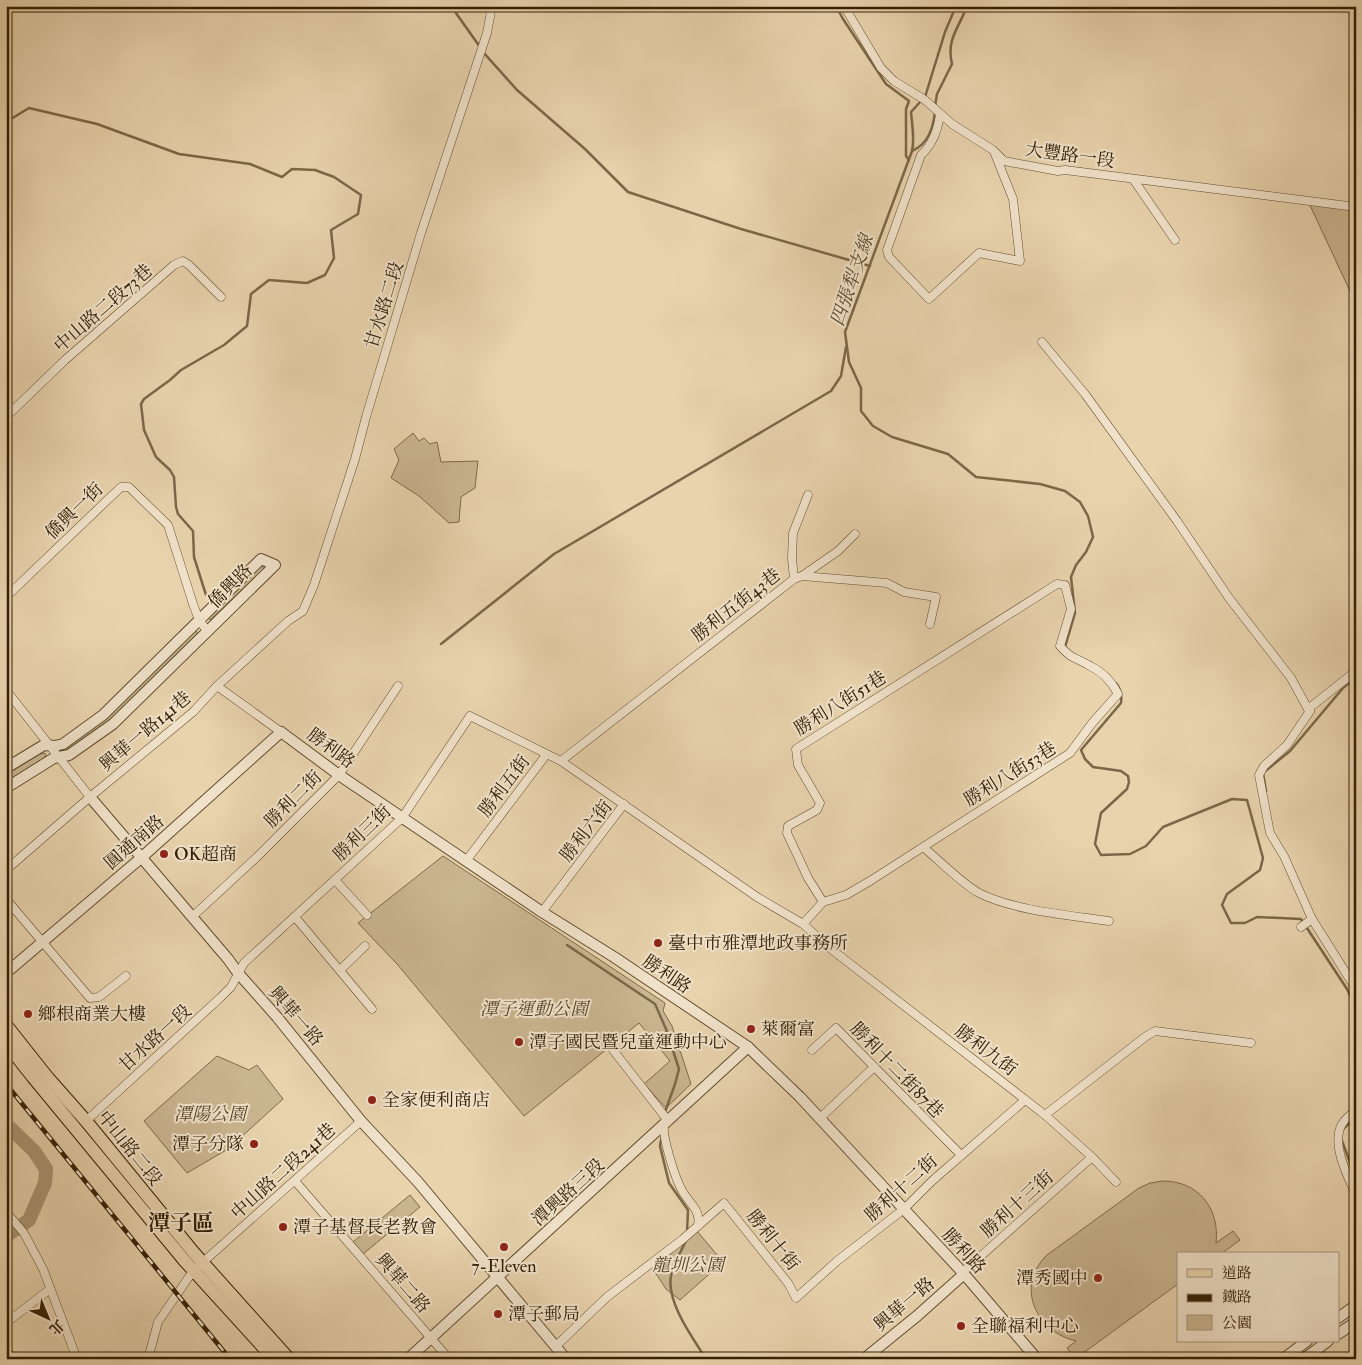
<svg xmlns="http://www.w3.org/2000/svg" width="1362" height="1365" font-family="'IM FELL Double Pica','Noto Serif TC',serif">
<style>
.green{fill:#c9b590;stroke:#7e6a4a}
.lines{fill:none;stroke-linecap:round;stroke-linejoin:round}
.stream{stroke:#7b6747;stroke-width:2.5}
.river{stroke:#ab9674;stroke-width:14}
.minor-casing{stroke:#614d2e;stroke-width:9}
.tertiary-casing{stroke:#614d2e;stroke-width:12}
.primary-casing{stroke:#342004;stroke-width:14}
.minor{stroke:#f0e2ca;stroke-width:8}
.tertiary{stroke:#f0e2ca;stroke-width:10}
.primary{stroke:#e8d3ad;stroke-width:12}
.rail-casing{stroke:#342004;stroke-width:4.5}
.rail{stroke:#f0e2ca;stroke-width:2.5;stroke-dasharray:8;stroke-linecap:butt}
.poi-dot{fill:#8f2418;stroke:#f0e2ca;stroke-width:2}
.labels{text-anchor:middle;stroke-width:4;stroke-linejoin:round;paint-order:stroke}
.street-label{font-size:18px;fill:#342004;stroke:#f0e2ca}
.poi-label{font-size:18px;fill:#342004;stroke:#f0e2ca;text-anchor:start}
.park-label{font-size:18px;font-style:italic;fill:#594527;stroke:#f0e2ca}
.water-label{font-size:19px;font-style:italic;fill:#5e492b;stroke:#f0e2ca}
.district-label{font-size:22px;font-weight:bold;fill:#342004;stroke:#f0e2ca}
</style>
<rect width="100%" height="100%" fill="#e8d3ad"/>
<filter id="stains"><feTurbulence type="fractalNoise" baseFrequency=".004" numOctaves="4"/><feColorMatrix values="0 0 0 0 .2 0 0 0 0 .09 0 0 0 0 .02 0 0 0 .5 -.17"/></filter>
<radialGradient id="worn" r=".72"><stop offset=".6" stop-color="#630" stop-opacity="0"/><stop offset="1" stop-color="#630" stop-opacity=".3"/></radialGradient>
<g class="green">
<polygon points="1308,201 1356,208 1356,304"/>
<polygon points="413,433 419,441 424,438 430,444 437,442 441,462 478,461 475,488 461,497 459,522 449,523 419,496 391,478 399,460 394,449"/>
<polygon points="260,566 263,567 264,569 210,620 208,618"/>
<polygon points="195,631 197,632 197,635 110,720 69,749 67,748 67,746"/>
<polygon points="45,753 46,755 43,759 6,782 6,775 40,754"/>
<polygon points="443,856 665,1003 663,1011 672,1026 691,1084 666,1108 644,1084 670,1061 639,1023 524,1116 397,964 358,923"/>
<polygon points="217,1056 249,1070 257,1065 283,1099 228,1149 187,1173 144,1121"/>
<path d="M1163 1181C1198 1181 1220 1208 1216 1243L1233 1231 1240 1240 1221 1254H1178V1284L1075 1359 1067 1348 1076 1341C1037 1332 1014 1287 1047 1255L1139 1188 1150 1183Z"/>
<polygon points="410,1195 420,1207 363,1254 353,1242"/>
<polygon points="697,1231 723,1262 680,1300 666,1289 653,1269"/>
</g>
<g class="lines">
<g class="stream">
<polyline points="451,6 480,47"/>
<polyline points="836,6 843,19 886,84 909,101 906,109 906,156 909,160"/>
<polyline points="483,52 517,90 585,149 628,192 741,229 870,266"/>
<polyline points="925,97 945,32 956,6"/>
<path d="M921 101 911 112C912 125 915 138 912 151L845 332 849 362 861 388V411L873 426 892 437 948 454 976 477 1040 484 1065 491 1080 502 1088 516 1093 537 1086 552 1076 565 1071 577 1075 613 1065 647 1067 649"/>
<path d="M935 106 937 94 952 64C946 39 959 28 967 6"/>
<polyline points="6,122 29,108 97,124 179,154 250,164 282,177 292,169 315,170 334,177 361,195 358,214 331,230 334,258 325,275 307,283 269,280 251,294 247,326 224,345 181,370 170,380 144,399 141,404 144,430 156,457 170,470 174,477 176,507 178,514 193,531 194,557 206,595"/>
<path d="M912 151C928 144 933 129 935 112"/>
<polyline points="441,644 554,554 831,391 841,376 846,347"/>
<polyline points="1080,657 1092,663"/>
<path d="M1116 683C1121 689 1122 695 1121 703L1081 750 1085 759 1093 767 1121 771 1128 776 1129 782 1127 789 1101 813 1095 844 1101 855 1130 854 1146 846 1163 827 1232 799 1247 800 1263 858 1260 870 1227 894 1222 905 1231 923H1245L1257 917 1301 919 1347 989 1356 1008"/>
<polyline points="1266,791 1263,773 1290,751 1343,688 1356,677"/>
<polyline points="567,945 655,1004 666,1029 679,1069 675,1084 665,1112"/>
<polyline points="1344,1128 1356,1118"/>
<polyline points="662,1135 660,1146 669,1183 688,1210 687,1232"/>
<polyline points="1341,1138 1356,1179"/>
<path d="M686 1240C682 1251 672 1265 671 1276 666 1302 693 1338 706 1359"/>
</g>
<polyline class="river" points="6,1124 34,1151 46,1169 45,1183 29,1220 6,1236"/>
<g class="minor-casing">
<g id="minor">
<polyline points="844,6 881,68 894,81 925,100 952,124 993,150 1004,161 1058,171 1065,170 1356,207"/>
<path d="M940 114C938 130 933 144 921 155L887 250 889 257 929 299 979 253 1020 261 1013 199 995 154"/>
<polyline points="1133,179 1175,240"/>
<polyline points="1042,342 1085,394 1177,521 1229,598 1291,678 1308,709"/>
<polyline points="6,417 65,360 174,265 183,261 189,265 221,297"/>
<polyline points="802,576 838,551 855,534"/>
<polyline points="794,579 792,558 793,533 808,495"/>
<polyline points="6,597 121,487 129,487 168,525 193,604 199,620 208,632"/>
<polyline points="1356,671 1308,709 1310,711 1287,745 1264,766 1259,775 1270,833 1284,856 1312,919 1356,989"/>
<polyline points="217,686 281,732"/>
<polyline points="6,690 90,797"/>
<polyline points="561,761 794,579 802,576 887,583 904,592 936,597 930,624"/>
<path d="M923 847C939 860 961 883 979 893 1015 911 1069 915 1109 921"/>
<polyline points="466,861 546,755"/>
<polyline points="6,870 90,797 193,712 217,686 288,621 303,611 314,585 355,459 366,417 421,233 487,33 492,6"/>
<polyline points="335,880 367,915"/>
<polyline points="6,899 90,998 99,997 126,976"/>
<polyline points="542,912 624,804"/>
<polyline points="192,917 257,857 339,775 398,686"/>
<polyline points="295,917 372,1009"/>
<path d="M803 924 823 902 846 895 870 881 1070 753 1093 722 1118 694C1112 682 1103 672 1090 666 1077 658 1071 659 1060 646L1071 609 1065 585 1057 584 796 749 798 765 820 803 817 810 788 826 787 833 808 878 823 902"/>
<polyline points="1301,927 1312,919"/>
<polyline points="340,970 365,946"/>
<path d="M613 1050 666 1118C666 1120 664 1122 664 1125 662 1137 676 1181 683 1192 690 1204 701 1210 698 1226"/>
<polyline points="812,1050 836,1028 961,1155"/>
<path d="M1356 1110C1351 1114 1345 1119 1342 1124 1331 1143 1347 1176 1356 1194"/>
<polyline points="1045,1115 1145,1037 1155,1031 1251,1043"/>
<polyline points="819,1119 874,1067"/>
<polyline points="86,1121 220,998 231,987 244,963 402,818 470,716 561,761 757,897 803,924 831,949 1045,1115 1092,1157 1116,1182"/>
<polyline points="6,1145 7,1144"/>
<polyline points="295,1181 449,1359"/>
<polyline points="6,1212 24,1233 43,1269 77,1359"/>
<polyline points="964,1274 964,1271 1092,1157"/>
<polyline points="6,1323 50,1289"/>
<polyline points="556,1346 607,1297 683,1239 724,1203 788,1283 796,1298 837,1261 904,1209 932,1181 1025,1100"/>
<polyline points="6,1349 13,1359"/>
<polyline points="148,1359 158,1322 193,1271 361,1121"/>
<polyline points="1349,1359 1356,1351"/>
</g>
</g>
<g class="tertiary-casing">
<g id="tertiary">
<polyline points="6,768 44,745 55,746 63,744 103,715 261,559 275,565 113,724 69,755 54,758 6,788"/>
<polyline points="90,797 228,959 238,973 277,1017 361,1121 418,1182 566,1359"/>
<polyline points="6,973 141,858 281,732 339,775 542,912 614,957 748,1047 800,1097 964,1274 1037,1359"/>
<polyline points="1338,1318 1356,1305"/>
<polyline points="1338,1334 1356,1322"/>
<polyline points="408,1359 748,1047"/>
<polyline points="864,1359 917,1316 964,1274"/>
<polyline points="1283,1359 1307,1341"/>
<polyline points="1304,1359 1328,1341"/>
</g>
</g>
<g class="primary-casing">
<g id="primary">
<polyline points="6,1025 48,1078 86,1121 194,1253 289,1359"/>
<polyline points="6,1043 32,1076 184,1260 274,1359"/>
</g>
</g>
<use href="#minor" class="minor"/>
<use href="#tertiary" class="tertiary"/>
<use href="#primary" class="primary"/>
<g class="rail-casing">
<polyline id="rail" points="6,1084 230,1359"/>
</g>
<use href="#rail" class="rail"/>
</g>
<g class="poi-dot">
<circle cx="164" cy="854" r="5"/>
<circle cx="658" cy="943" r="5"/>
<circle cx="28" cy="1014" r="5"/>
<circle cx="751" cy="1029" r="5"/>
<circle cx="519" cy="1042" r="5"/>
<circle cx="372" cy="1100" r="5"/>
<circle cx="254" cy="1144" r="5"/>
<circle cx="283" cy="1227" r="5"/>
<circle cx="504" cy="1247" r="5"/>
<circle cx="1098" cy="1278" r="5"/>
<circle cx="498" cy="1314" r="5"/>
<circle cx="961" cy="1326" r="5"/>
</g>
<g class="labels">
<g class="street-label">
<text transform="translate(1070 155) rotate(8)" y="6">大豐路一段</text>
<text transform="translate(384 305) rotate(-73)" y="6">甘水路二段</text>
<text transform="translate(103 308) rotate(-41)" y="6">中山路二段73巷</text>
<text transform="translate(74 511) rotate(-44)" y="6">僑興一街</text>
<text transform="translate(230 586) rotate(-45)" y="6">僑興路</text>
<text transform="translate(736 605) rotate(-38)" y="6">勝利五街43巷</text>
<text transform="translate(840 703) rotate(-32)" y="6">勝利八街51巷</text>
<text transform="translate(145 731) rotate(-40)" y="6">興華一路141巷</text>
<text transform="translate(331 748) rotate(36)" y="6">勝利路</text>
<text transform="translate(1010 774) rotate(-32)" y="6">勝利八街53巷</text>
<text transform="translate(504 786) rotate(-53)" y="6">勝利五街</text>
<text transform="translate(293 799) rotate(-45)" y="6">勝利二街</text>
<text transform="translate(586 831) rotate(-52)" y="6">勝利六街</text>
<text transform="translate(362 833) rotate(-44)" y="6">勝利三街</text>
<text transform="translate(134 842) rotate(-41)" y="6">圓通南路</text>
<text transform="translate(667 974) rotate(34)" y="6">勝利路</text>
<text transform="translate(296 1016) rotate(49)" y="6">興華一路</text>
<text transform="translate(155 1038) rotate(-42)" y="6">甘水路一段</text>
<text transform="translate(986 1050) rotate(37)" y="6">勝利九街</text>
<text transform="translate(897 1070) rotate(46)" y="6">勝利十二街87巷</text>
<text transform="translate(130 1148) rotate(51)" y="6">中山路二段</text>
<text transform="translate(283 1171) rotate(-42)" y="6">中山路二段241巷</text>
<text transform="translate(901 1188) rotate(-42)" y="6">勝利十二街</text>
<text transform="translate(568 1192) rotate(-42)" y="6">潭興路三段</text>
<text transform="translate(1017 1204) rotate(-42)" y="6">勝利十三街</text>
<text transform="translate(773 1240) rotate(51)" y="6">勝利十街</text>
<text transform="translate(964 1251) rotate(47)" y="6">勝利路</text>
<text transform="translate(403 1283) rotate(49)" y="6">興華二路</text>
<text transform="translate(904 1304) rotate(-40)" y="6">興華一路</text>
</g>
<g class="poi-label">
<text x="174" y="860">OK超商</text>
<text x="668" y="949">臺中市雅潭地政事務所</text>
<text x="38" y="1020">鄉根商業大樓</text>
<text x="761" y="1035">萊爾富</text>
<text x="529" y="1048">潭子國民暨兒童運動中心</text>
<text x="382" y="1106">全家便利商店</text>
<text x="244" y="1150" text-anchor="end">潭子分隊</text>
<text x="293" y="1233">潭子基督長老教會</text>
<text x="504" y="1272" text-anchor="middle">7-Eleven</text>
<text x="1088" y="1284" text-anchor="end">潭秀國中</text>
<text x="508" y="1320">潭子郵局</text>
<text x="971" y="1332">全聯福利中心</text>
</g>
<g class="park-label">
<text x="534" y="1015">潭子運動公園</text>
<text x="210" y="1120">潭陽公園</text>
<text x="688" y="1271">龍圳公園</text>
</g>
<g class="water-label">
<text transform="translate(851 280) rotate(-71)" y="7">四張犁支線</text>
</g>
<g class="district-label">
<text x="181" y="1230">潭子區</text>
</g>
</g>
<rect width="1362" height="1365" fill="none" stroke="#e8d3ad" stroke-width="25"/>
<rect x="8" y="8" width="1347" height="1350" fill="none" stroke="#342004" stroke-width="2.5"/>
<rect x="12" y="12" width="1337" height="1340" fill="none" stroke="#342004"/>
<rect x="1177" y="1252" width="162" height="90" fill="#f0e2ca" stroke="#a5947b"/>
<rect x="1187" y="1269" width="25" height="8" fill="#e8d3ad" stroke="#a5947b"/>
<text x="1222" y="1278" font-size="15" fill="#342004">道路</text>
<rect x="1187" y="1294" width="25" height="8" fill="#342004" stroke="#a5947b"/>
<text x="1222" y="1302" font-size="15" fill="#342004">鐵路</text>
<rect x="1187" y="1315" width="25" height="15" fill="#c9b590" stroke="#a5947b"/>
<text x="1222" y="1328" font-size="15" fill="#342004">公園</text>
<g transform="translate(48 1318) rotate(136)" stroke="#f0e2ca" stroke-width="4" paint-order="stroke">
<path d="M0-4L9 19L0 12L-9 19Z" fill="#342004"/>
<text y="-8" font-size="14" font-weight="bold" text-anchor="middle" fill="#342004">北</text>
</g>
<rect width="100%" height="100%" filter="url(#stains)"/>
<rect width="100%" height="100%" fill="url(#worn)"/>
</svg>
